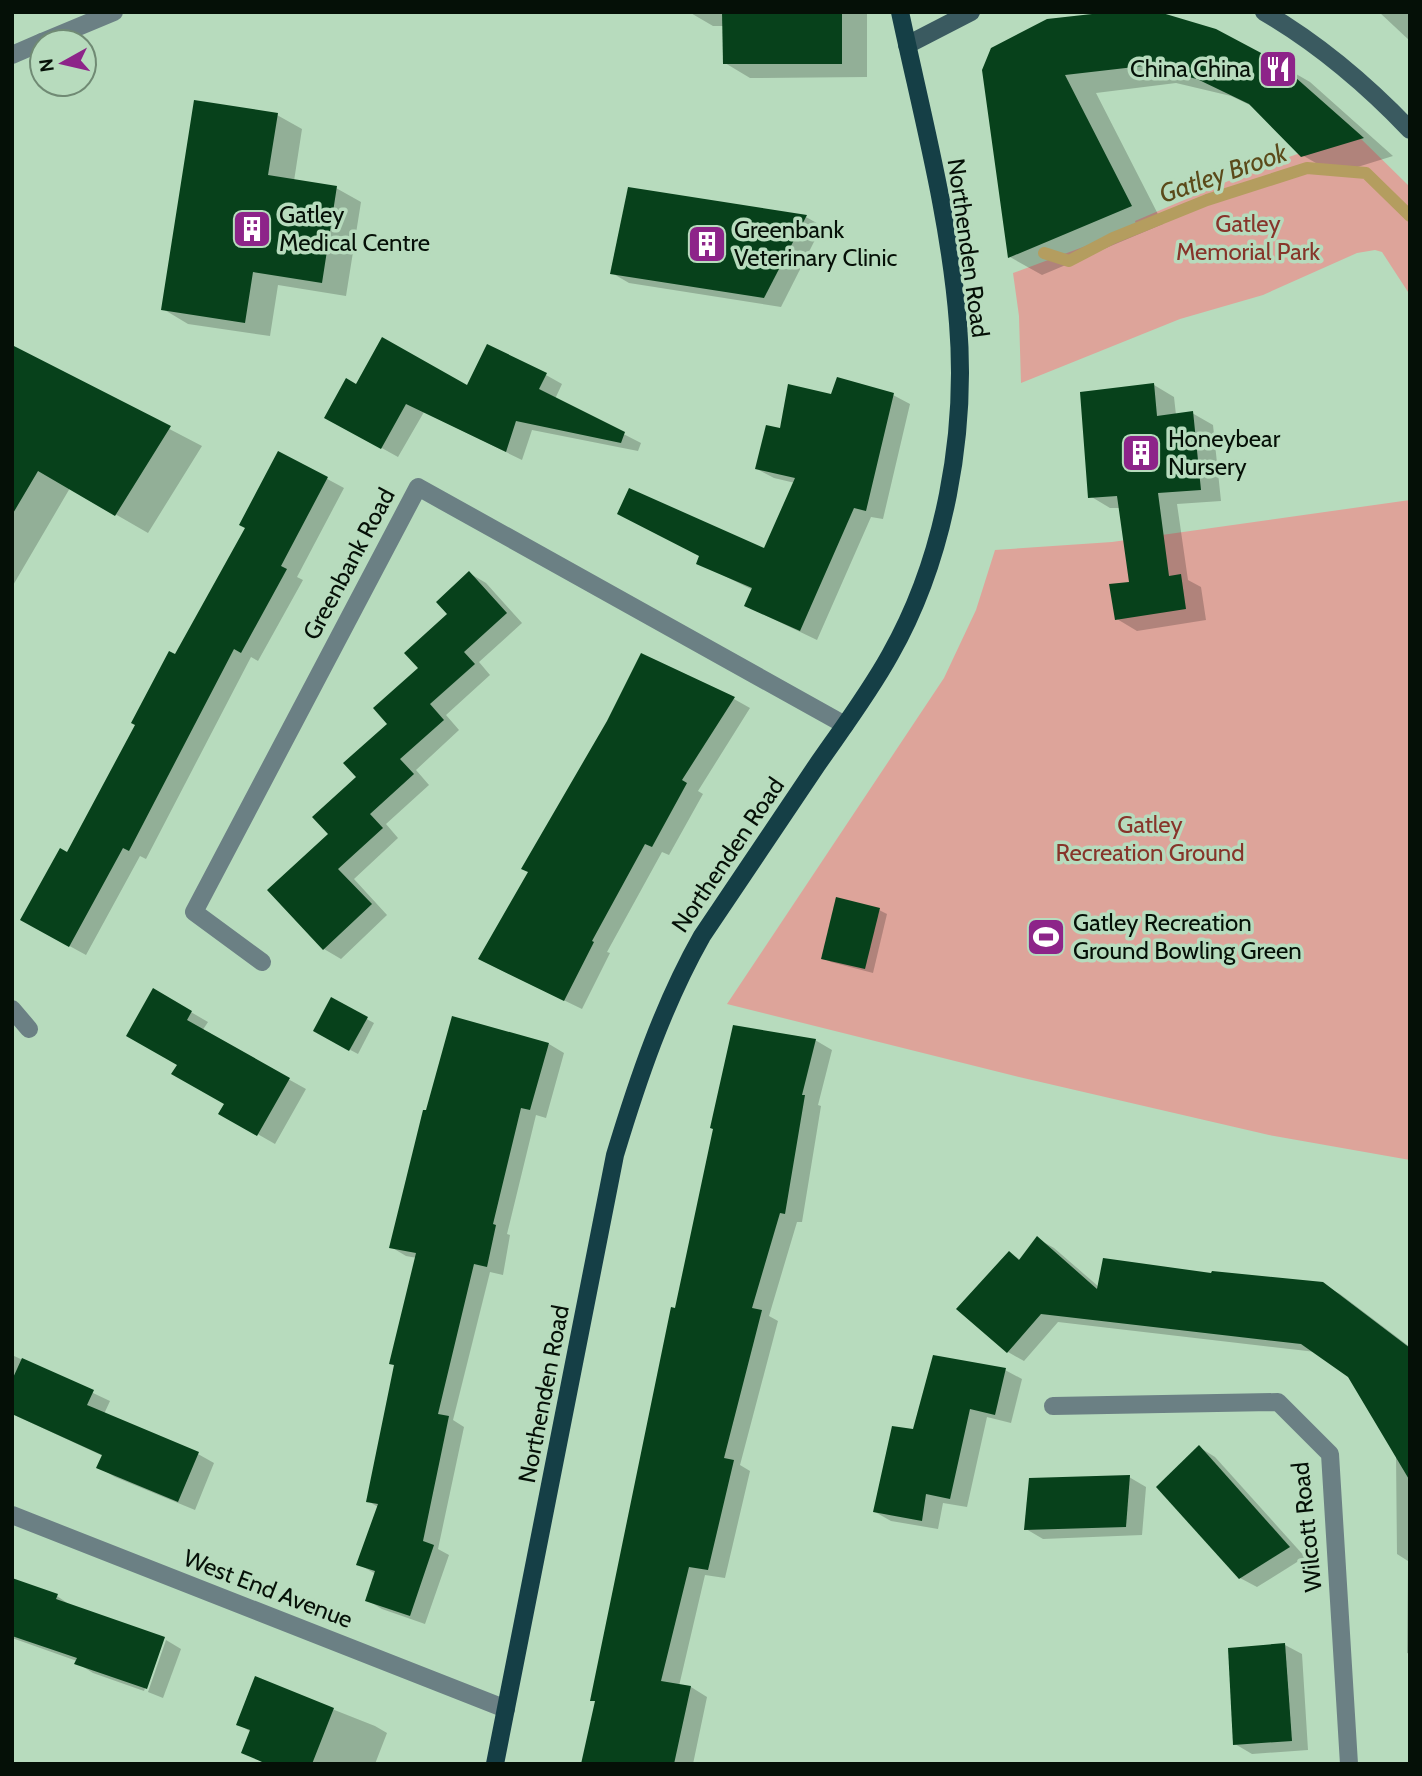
<svg xmlns="http://www.w3.org/2000/svg" width="1422" height="1776" font-family="Cabin,sans-serif">
<style>
.green{fill:#dda49a}
.shadow{fill:#0003}
.lines{fill:none;stroke-linecap:round;stroke-linejoin:round}
.stream{stroke:#b49d5f;stroke-width:12}
.building{fill:#07411b}
.street{stroke:#6b8084;stroke-width:18}
.secondary{stroke:#3a5a60;stroke-width:18}
.primary{stroke:#153f46;stroke-width:18}
.labels{text-anchor:middle;stroke-width:7;stroke-linejoin:round;paint-order:stroke}
.poi-label{font-size:24px;fill:#051007;stroke:#b7dbbd;text-anchor:start}
.park-label{font-size:24px;fill:#87342a;stroke:#b7dbbd}
.street-label{font-size:24px;fill:#051007;stroke:#b7dbbd}
.water-label{font-size:26px;font-style:italic;fill:#5b4a1a;stroke:#b7dbbd}
</style>
<rect width="100%" height="100%" fill="#b7dbbd"/>
<g class="green">
<polygon points="1356,134 1410,187 1410,295 1382,252 1375,250 1357,253 1263,295 1180,319 1021,383 1019,316 1013,273 1137,227 1135,221 1268,164 1278,158 1280,160"/>
<polygon points="1410,500 1410,1160 1269,1135 1019,1077 727,1004 944,678 976,610 995,550 1112,542"/>
</g>
<g class="shadow">
<polygon points="689,12 867,12 867,77 750,78 725,63 724,26 713,26"/>
<polygon points="1379,12 1410,12 1410,41"/>
<polygon points="993,49 1277,63 1310,82 1393,156 1335,174 1302,155 1256,108 1231,96 1176,83 1096,93 1163,224 1042,275 1010,257"/>
<polygon points="277,115 302,129 294,181 336,188 361,202 346,296 278,285 270,336 188,324 163,309"/>
<polygon points="629,189 806,217 822,226 781,307 629,283 612,273"/>
<polygon points="12,347 202,446 148,533 70,488 12,587"/>
<polygon points="546,375 562,384 555,399 641,443 638,451 532,430 522,460 424,412 398,457 326,417 357,386 468,387"/>
<polygon points="1154,385 1174,397 1176,415 1192,413 1213,425 1221,501 1177,504 1188,580 1201,587 1206,620 1137,631 1117,619 1131,583 1120,508 1110,508 1090,496"/>
<polygon points="893,395 910,404 883,519 871,517 817,640 746,606 753,590 698,563 765,551 795,483 774,478 757,469 781,430 832,396"/>
<polygon points="279,453 344,488 297,577 303,580 258,661 251,657 146,859 140,856 86,955 22,920 68,854 247,527"/>
<polygon points="469,573 486,583 522,623 479,662 490,675 446,715 459,730 416,770 429,785 386,824 398,838 354,879 387,915 341,959 324,949 330,834 358,777 420,668"/>
<polygon points="734,699 750,708 698,791 703,794 669,855 662,852 607,952 610,953 582,1009 497,968 530,872"/>
<polygon points="879,910 887,914 873,973 831,962 823,958"/>
<polygon points="153,990 208,1022 202,1031 306,1089 275,1144 221,1113 226,1104 179,1065"/>
<polygon points="332,1000 374,1023 358,1054 315,1031"/>
<polygon points="815,1040 832,1050 818,1105 821,1106 802,1222 797,1222 769,1316 778,1321 740,1465 750,1471 725,1578 705,1575 679,1686 691,1687 707,1697 693,1764 583,1764 597,1702 592,1700 677,1310"/>
<polygon points="549,1044 564,1053 546,1118 536,1115 507,1234 510,1235 503,1275 490,1272 453,1420 464,1427 438,1549 449,1555 425,1624 382,1609 367,1600 376,1574 358,1564 378,1507 368,1501 417,1258 406,1256 391,1247"/>
<polygon points="1038,1239 1054,1248 1099,1287 1213,1275 1322,1284 1340,1294 1410,1347 1410,1654 1407,1653 1408,1561 1397,1554 1396,1455 1349,1375 1316,1352 1058,1322 1024,1361 1008,1352 1010,1254 1021,1260"/>
<polygon points="12,1355 110,1401 104,1414 198,1454 214,1463 195,1510 115,1477 98,1467 103,1456 12,1414"/>
<polygon points="1005,1370 1022,1379 1011,1423 987,1417 967,1507 943,1503 938,1529 891,1521 875,1512 914,1431"/>
<polygon points="1199,1447 1215,1457 1305,1557 1257,1587 1240,1578"/>
<polygon points="1129,1477 1146,1487 1142,1535 1043,1539 1026,1529"/>
<polygon points="12,1579 57,1596 73,1607 165,1639 163,1639 144,1691 93,1673 77,1663 77,1661 12,1638"/>
<polygon points="166,1640 181,1649 163,1698 148,1692"/>
<polygon points="1285,1645 1302,1654 1308,1750 1252,1754 1235,1744"/>
<polygon points="256,1679 375,1726 387,1733 375,1764 260,1764 261,1761 243,1752 251,1732 238,1724"/>
</g>
<g class="lines">
<polyline class="stream" points="1044,253 1069,261 1113,238 1207,200 1307,168 1366,173 1410,216"/>
</g>
<g class="building">
<polygon points="722,12 842,12 842,64 723,64"/>
<polygon points="1110,12 1159,12 1216,29 1278,62 1364,138 1301,157 1249,104 1197,79 1143,66 1065,75 1132,206 1008,258 982,70 991,48 1047,19"/>
<polygon points="194,100 278,113 268,175 337,186 322,283 253,272 245,323 161,310"/>
<polygon points="628,187 807,215 764,298 610,274"/>
<polygon points="382,337 467,385 487,344 547,373 539,389 625,432 621,443 516,421 506,452 406,404 381,449 324,418 346,378 356,384"/>
<polygon points="12,345 171,426 115,516 38,471 12,515"/>
<polygon points="837,377 894,393 866,511 854,508 800,631 744,606 752,588 696,564 699,556 617,514 629,488 764,548 795,478 755,469 766,425 780,428 788,384 831,394"/>
<polygon points="1154,383 1157,416 1193,411 1201,490 1158,493 1169,576 1181,574 1186,609 1115,620 1109,584 1129,582 1117,496 1088,498 1080,392"/>
<polygon points="278,451 328,477 281,566 287,569 241,653 234,649 129,851 123,848 69,947 20,920 60,848 67,852 135,725 131,723 169,651 175,654 245,528 239,525"/>
<polygon points="469,571 507,613 464,652 475,664 430,704 444,720 400,759 414,774 370,814 383,828 338,869 372,904 323,950 267,890 328,834 312,817 356,777 343,763 387,724 373,708 418,668 404,653 447,614 436,602"/>
<polygon points="641,653 735,697 682,780 687,783 652,847 645,844 592,941 594,942 564,1001 478,959 528,872 521,869 607,721"/>
<polygon points="836,897 880,908 865,969 821,959"/>
<polygon points="153,988 192,1011 187,1020 290,1078 257,1136 218,1114 224,1104 171,1074 177,1065 126,1036"/>
<polygon points="331,997 368,1017 349,1051 313,1031"/>
<polygon points="452,1016 549,1043 530,1110 521,1108 493,1224 496,1225 487,1267 474,1264 438,1414 449,1416 423,1541 434,1545 410,1616 365,1601 375,1571 356,1565 378,1504 366,1502 394,1365 389,1364 416,1253 389,1248 423,1110 426,1110"/>
<polygon points="733,1025 816,1039 802,1095 805,1095 785,1214 780,1213 752,1308 762,1310 724,1458 734,1460 708,1570 689,1567 661,1681 691,1686 674,1764 581,1764 595,1701 590,1701 671,1307 675,1308 713,1129 710,1128"/>
<polygon points="1037,1236 1097,1289 1103,1258 1211,1273 1212,1271 1323,1282 1410,1348 1410,1481 1348,1377 1301,1344 1041,1314 1007,1353 956,1309 1009,1251 1019,1260"/>
<polygon points="933,1355 1006,1368 995,1415 970,1409 950,1499 926,1494 922,1521 873,1512 892,1426 913,1429"/>
<polygon points="22,1358 94,1390 87,1405 199,1452 178,1502 96,1468 102,1455 12,1414 12,1380"/>
<polygon points="1199,1445 1290,1547 1239,1579 1156,1487"/>
<polygon points="1130,1475 1126,1527 1024,1530 1029,1478"/>
<polygon points="12,1578 58,1594 56,1599 165,1637 147,1689 74,1664 77,1658 12,1636"/>
<polygon points="1285,1643 1292,1741 1233,1745 1228,1648"/>
<polygon points="255,1676 334,1708 312,1764 267,1764 241,1753 250,1730 236,1725"/>
</g>
<g class="lines">
<g class="street">
<polyline points="42,42 114,12"/>
<polyline points="12,55 42,42"/>
<polyline points="262,962 194,912 418,487 845,725"/>
<polyline points="12,1009 29,1029"/>
<polyline points="1053,1406 1278,1402 1330,1454 1349,1764"/>
<polyline points="12,1515 506,1709"/>
</g>
<g class="secondary">
<path d="M1264 12C1319 44 1366 84 1410 130"/>
<polyline points="907,45 971,12"/>
</g>
<path class="primary" d="M495 1764 615 1155C638 1079 663 1005 702 936 740 879 779 822 817 765 842 729 869 693 890 655 945 558 967 434 958 323 950 219 922 115 900 12"/>
</g>
<defs>
<g id="restaurant-square" transform="scale(2.0125)"><rect x="-9" y="-9" width="18" height="18" rx="4" fill="#8d2489" stroke="#b7dbbd"/><path d="M-5-6h1v4h1v-4h1v4h1v-4h1v5L-1.5 .5V6h-2V.5L-5-1ZM5-6V6H3V1.5H1.5Q1.5-4 5-6Z" fill="#fff"/></g>
<g id="building-square" transform="scale(2.0125)"><rect x="-9" y="-9" width="18" height="18" rx="4" fill="#8d2489" stroke="#b7dbbd"/><path d="M-4-6H4V6H1V3H-1V6H-4ZM-2.5-4.3h1.7v1.8h-1.7ZM.8-4.3h1.7v1.8H.8ZM-2.5-1h1.7V.8h-1.7ZM.8-1h1.7V.8H.8Z" fill="#fff"/></g>
<g id="stadium-square" transform="scale(2.0125)"><rect x="-9" y="-9" width="18" height="18" rx="4" fill="#8d2489" stroke="#b7dbbd"/><path d="M0-5a6.5 5 0 1 0 0 10a6.5 5 0 1 0 0-10ZM-3.5-1.8h7v3.6h-7Z" fill="#fff"/></g>
</defs>
<g fill-rule="evenodd">
<use href="#restaurant-square" x="1278" y="69"/>
<use href="#building-square" x="252" y="229"/>
<use href="#building-square" x="707" y="244"/>
<use href="#building-square" x="1141" y="453"/>
<use href="#stadium-square" x="1046" y="937"/>
</g>
<g class="labels">
<g class="poi-label">
<text x="1251" y="77" text-anchor="end">China China</text>
<text x="279" y="223">Gatley<tspan x="279" dy="28">Medical Centre</tspan></text>
<text x="734" y="238">Greenbank<tspan x="734" dy="28">Veterinary Clinic</tspan></text>
<text x="1168" y="447">Honeybear<tspan x="1168" dy="28">Nursery</tspan></text>
<text x="1073" y="931">Gatley Recreation<tspan x="1073" dy="28">Ground Bowling Green</tspan></text>
</g>
<g class="park-label">
<text x="1248" y="232">Gatley<tspan x="1248" dy="28">Memorial Park</tspan></text>
<text x="1150" y="833">Gatley<tspan x="1150" dy="28">Recreation Ground</tspan></text>
</g>
<g class="street-label">
<text transform="translate(968 248) rotate(82)" y="8">Northenden Road</text>
<text transform="translate(349 564) rotate(-62)" y="8">Greenbank Road</text>
<text transform="translate(728 855) rotate(-56)" y="8">Northenden Road</text>
<text transform="translate(544 1394) rotate(-79)" y="8">Northenden Road</text>
<text transform="translate(1307 1527) rotate(-96)" y="8">Wilcott Road</text>
<text transform="translate(268 1589) rotate(21)" y="8">West End Avenue</text>
</g>
<g class="water-label">
<text transform="translate(1223 173) rotate(-19)" y="9">Gatley Brook</text>
</g>
</g>
<rect width="1422" height="1776" fill="none" stroke="#051007" stroke-width="28"/>
<g transform="translate(63 63) rotate(262)"><circle r="33" fill="#b7dbbd" stroke="#708a74" stroke-width="2"/>
<path d="M0-5L12 26L0 18L-12 26Z" fill="#8d2489"/>
<text y="-10" font-size="19" font-weight="bold" text-anchor="middle" fill="#051007">N</text>
</g>
</svg>
